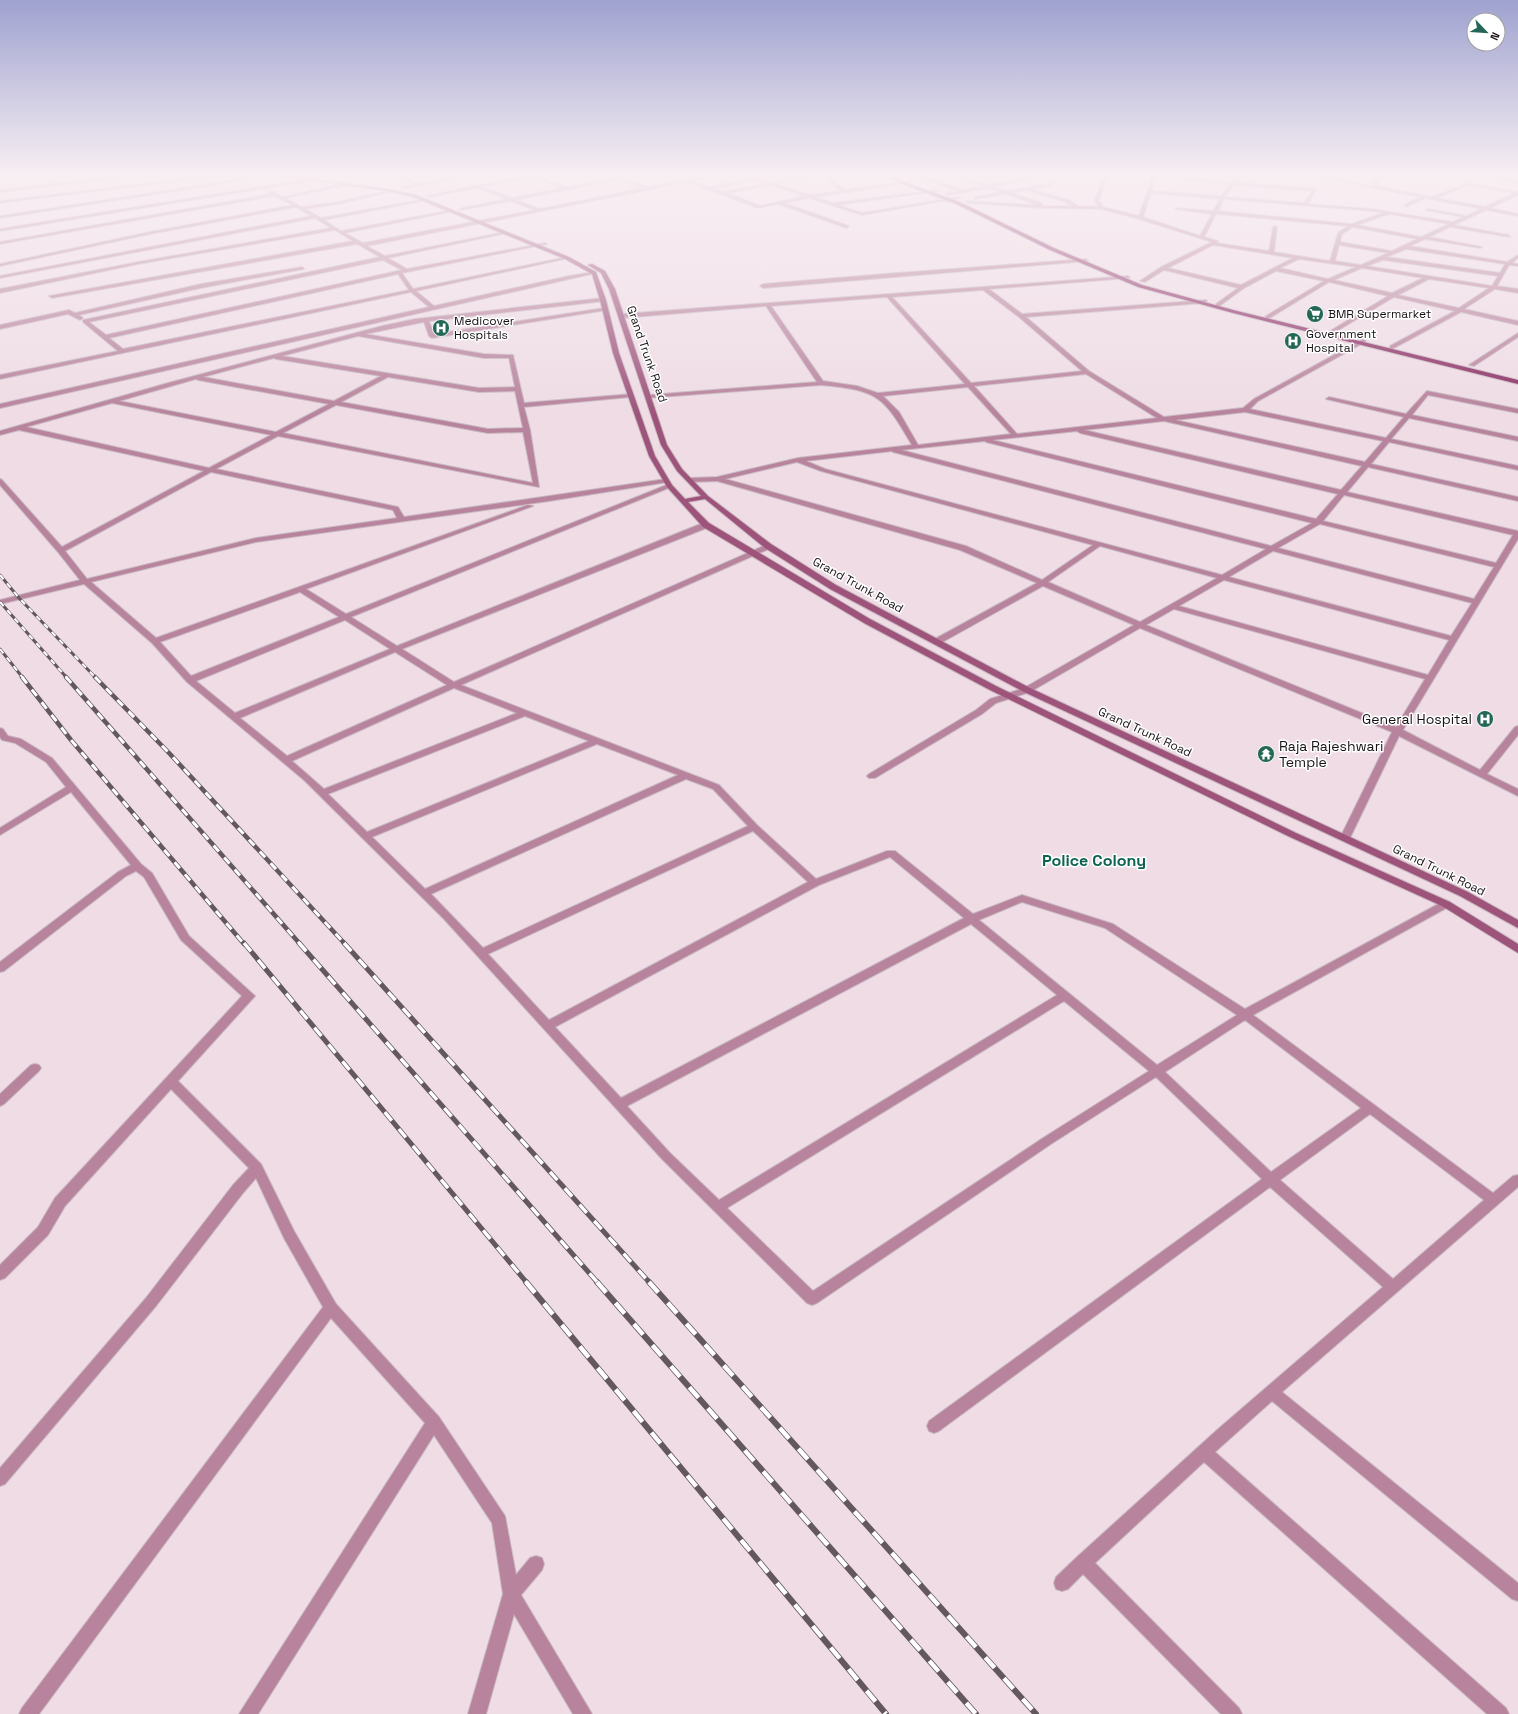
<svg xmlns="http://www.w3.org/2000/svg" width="1518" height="1714" font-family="'Space Grotesk',sans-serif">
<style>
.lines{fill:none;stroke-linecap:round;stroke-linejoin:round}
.street-casing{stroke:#c8b8c0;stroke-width:2}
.secondary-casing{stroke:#c8b8c0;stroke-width:2}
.primary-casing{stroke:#c8b8c0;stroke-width:2}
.street{fill:#b8839d;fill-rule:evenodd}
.secondary{fill:#9e537b;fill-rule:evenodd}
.primary{fill:#8a2d63;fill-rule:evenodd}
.rail-far3-casing{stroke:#63585d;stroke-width:3}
.rail-far2-casing{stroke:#63585d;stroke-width:4.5}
.rail-far1-casing{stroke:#63585d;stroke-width:5}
.rail-casing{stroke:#63585d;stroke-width:6}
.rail-far3{stroke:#fff;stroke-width:2;stroke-dasharray:5.5;stroke-linecap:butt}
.rail-far2{stroke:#fff;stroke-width:3;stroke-dasharray:8;stroke-linecap:butt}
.rail-far1{stroke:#fff;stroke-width:3.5;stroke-dasharray:11;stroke-linecap:butt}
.rail{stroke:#fff;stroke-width:4.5;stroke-dasharray:14;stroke-linecap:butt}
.labels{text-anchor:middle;stroke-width:3;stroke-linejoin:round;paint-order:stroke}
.far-poi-label{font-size:12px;fill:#181215;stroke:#fff;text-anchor:start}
.far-street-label{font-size:12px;fill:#181215;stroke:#fff}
.poi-label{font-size:14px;fill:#181215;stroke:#fff;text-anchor:end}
.quarter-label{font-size:16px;font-weight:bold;fill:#0e6251;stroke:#fff}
</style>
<rect width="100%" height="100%" fill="#efdce5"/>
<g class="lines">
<g class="street-casing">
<g id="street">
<polygon points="131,175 142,175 0,192 0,190"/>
<polygon points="216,175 227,175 0,203 0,201"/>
<polygon points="255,175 263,175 203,187 0,218 0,216 203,185"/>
<polygon points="331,175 340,175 325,178 323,177"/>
<path d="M392 175C403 174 412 183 422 183 439 183 455 174 472 175L403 189 402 187 416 184Z"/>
<path d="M528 175H538L537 176 567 187 615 178 612 176 614 175 648 187 682 181 665 175 687 180 719 175 692 181 710 187 748 178 740 175 753 177 770 175 757 179 770 183 818 175 775 184 810 195 841 191 822 175H826L845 190 911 181 913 182 815 197 833 203 937 190 939 191 838 205 862 213 958 197 960 198 862 215 809 198 784 203 849 226 847 228 778 204 758 208 687 182 367 246 385 256 505 232 507 233 388 258 407 269 545 243 547 244 402 273 413 289 567 257 569 258 416 291 434 306 569 276 594 272 596 273 0 408V404L429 307 411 292 0 379V375L118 351 83 322V320L380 257 357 244 52 298 49 296 353 241 335 230 138 264 0 293V289L138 262 331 228 315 218 0 278V276L311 216 296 207 150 234 0 266V264L150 232 293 205 274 196 0 244V242L271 194 269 192 271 191 283 197 346 183 347 185 286 198 301 207 338 202 392 190 394 191 338 204 305 209 321 218 425 199 427 200 324 220 341 231 452 210 454 211 345 233 363 243 535 210 511 201 460 210 462 208 507 199 477 188 429 197 427 196ZM532 177 562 188 512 198 482 187ZM619 179 643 188 540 209 516 200ZM752 180 765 184 723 192 715 188ZM770 185 804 196 760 206 728 193ZM383 260 402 270 106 335 89 322ZM398 274 409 290 123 349 109 338Z"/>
<path d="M913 175H919L963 190 983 186 952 175 968 178 996 175 972 180 988 185 1031 177 1032 179 993 187 1007 191 1052 183 1053 185 1031 189 1069 200 1078 206 1098 207 1095 200 1104 175H1108L1099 200 1103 207 1139 216 1153 175H1157L1152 191 1221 196 1230 184 1180 179 1182 178 1232 182 1237 175H1243L1236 182 1316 189 1308 204 1372 209 1453 222 1463 217 1426 210 1428 209 1467 216 1481 209 1425 198 1406 207 1404 205 1420 197 1308 175H1316L1372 186 1380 175H1384L1376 186 1432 197 1468 183 1518 192V195L1490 208 1518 214V216L1486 210 1454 225 1508 235 1510 237 1450 227 1429 237 1482 247 1480 248 1425 239 1410 246 1507 262 1518 255V258L1512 263 1518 264V266L1509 265 1497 286 1518 289V293L1495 289 1464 309 1518 321V325L1461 312 1392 349 1390 348V346L1455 311 1394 297 1332 334 1329 332 1330 331 1388 296 1329 282 1268 319 1265 317 1266 316 1324 281 1276 271 1244 288 1218 307 1216 306V304L1238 288 1164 270 1145 282 1140 281 1161 267 1212 242 1139 219 1101 209 1043 208 968 203 966 201 1038 205 1006 194 975 199V197L1001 192 988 188 948 195 946 193 958 191ZM1234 185 1312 191 1304 203 1225 197ZM1468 185 1514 193 1485 207 1437 198ZM1027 190 1065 202 1073 206H1044L1040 202 1012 193ZM1151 193 1220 199 1213 211 1177 208 1175 209 1212 214 1200 236 1143 217ZM1224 199 1372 211 1383 213 1352 224 1218 211ZM1216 214 1348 226 1338 233 1330 261 1274 252 1277 227 1275 226 1273 227 1269 251 1217 243 1218 241 1204 237ZM1389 214 1449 224 1421 237 1357 225ZM1353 227 1417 239 1392 251 1340 242 1342 234ZM1213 245 1293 258 1241 285 1168 268ZM1339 245 1388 253 1361 265 1335 261ZM1406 249 1505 264 1500 273 1387 257ZM1299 259 1356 267 1328 279 1280 268ZM1383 260 1498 276 1492 286 1367 266ZM1362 268 1423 278 1392 293 1334 280ZM1429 279 1489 288 1459 308 1398 295Z"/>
<polygon points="1479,175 1487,175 1518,181 1518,183"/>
<polygon points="309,179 310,181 0,231 0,229"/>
<polygon points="1086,259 1088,261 763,288 760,286 763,284 884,274"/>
<polygon points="302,267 304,269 201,288 79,315 83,318 80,320 68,314 0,329 0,325 69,310 75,313 201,284"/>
<path d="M1128 276 1130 278 989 289 1022 314 1206 300 1207 301 1204 303 1026 317 1089 371 1164 417 1243 408 1254 399 1363 339 1366 341 1365 342 1258 401 1250 409 1386 438 1404 417 1326 399 1329 397 1406 414 1427 391 1518 409V413L1428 395 1412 415 1518 437V441L1409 418 1391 439 1518 466V470L1389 442 1371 464 1518 497V501L1368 467 1347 492 1518 531V539L1403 730 1480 770 1515 727 1518 726V735L1487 774 1518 789V796L1399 736 1350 838 1345 841 1342 840 1340 838 1392 732 1140 628 1030 692 996 703 982 714 875 778H869L867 776 869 774 976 710 990 699 1024 688 1134 625 1043 586 939 644H933V640L1037 583 960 550 717 481 691 482 688 480 691 478 717 477 798 458 912 445C884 397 879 390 821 385L647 398V396L649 395 817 382 766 306 622 318 619 316 622 314ZM983 290 1019 317 1082 371 971 383 892 297ZM887 297 965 384 878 393 857 386 823 381 771 306ZM1086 374 1157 418 1017 434 974 386ZM968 387 1011 434 918 445 899 412 883 396ZM1245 412 1383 441 1365 462 1175 420ZM1164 421 1362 466 1341 490 1084 430ZM1077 431 1080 433 1338 494 1316 519 992 440ZM985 441 986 442 1312 523 1271 546 901 450ZM892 451 893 452 1266 549 1222 575 825 469 806 461ZM797 462 821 471 1093 545 1042 580 966 546 725 479ZM1344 495 1513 535 1496 563 1323 521ZM1320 524 1494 567 1474 599 1278 548ZM1100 546 1217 578 1140 622 1048 582ZM1273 551 1472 603 1451 636 1229 577ZM1224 580 1449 640 1428 675 1179 606ZM1174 609 1425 679 1396 727 1146 625Z"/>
<path d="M603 298 605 301 429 321 434 334 604 308 607 310 432 338 429 336 424 322 365 334 484 354 513 355 524 403 632 394 633 395 630 397 524 407 530 430 539 487 278 436 216 469 398 507 404 517 666 479 668 480V482L549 501 256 542 91 582 156 638 528 505 533 506 306 589 346 614 669 484 671 485V487L351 617 397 646 703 523H709V527L402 649 454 682 768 544 772 546 771 548 461 685 719 785 757 825 816 879 887 851H895L973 914 1022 895 1113 924 1245 1009 1442 902H1450L1451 904 1450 906 1253 1015 1493 1193 1513 1176 1518 1175V1187L1282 1392 1518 1583V1601L1512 1599 1272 1401 1215 1452 1506 1708 1509 1714H1487L1204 1462 1095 1563 1239 1708 1242 1714H1221L1083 1574 1068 1589 1062 1591 1056 1589 1054 1583 1056 1577 1077 1557 1217 1430 1383 1287 1270 1187 939 1431 934 1433 929 1431 927 1426 929 1421 1262 1179 1156 1077 1051 1144 817 1303 812 1305 807 1303 662 1159 444 919 304 780 187 682 152 643 84 584 0 604V600L80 580 58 552 0 485V479L2 480 62 547 204 471 19 430 0 435V431L168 383 382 326 415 319ZM358 336 484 358H509L515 387 479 388 282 356ZM274 358 276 359 381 376 334 401 203 377ZM388 377 479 392 515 391 523 428 488 429 341 402ZM196 379 198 380 329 404 276 432 119 401ZM112 403 271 435 209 468 26 427ZM336 405 488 433 523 432 533 483 283 433ZM211 472 393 510 397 518 256 538 87 579 65 551ZM300 592 339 617 191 676 160 642ZM345 620 390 649 235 713 196 681ZM395 652 447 685 287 756 240 718ZM454 688 517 713 324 789 292 761ZM525 716 589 741 367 832 328 794ZM597 744 678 775 425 889 372 837ZM686 779 713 789 748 826 483 948 431 894ZM753 831 808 882 549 1020 488 954ZM890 857 964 918 621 1098 555 1027 819 885ZM1022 902 1105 928 1237 1015 1157 1065 979 920ZM971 924 1057 995 719 1200 670 1153 627 1106ZM1064 1001 1149 1071 1043 1138 813 1291 727 1208ZM1245 1020 1361 1108 1271 1172 1165 1072ZM1370 1114 1484 1200 1393 1279 1280 1180Z"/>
<polygon points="1518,333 1518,337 1474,366 1469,365"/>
<polygon points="0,728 3,729 8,736 21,739 52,758 141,864 152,873 189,936 255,996 178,1081 261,1164 294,1231 336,1304 439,1417 505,1516 516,1575 530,1558 536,1556 542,1558 544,1564 542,1570 521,1595 592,1714 573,1714 514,1614 486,1714 468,1714 503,1594 492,1523 434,1435 258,1714 239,1714 425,1423 331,1318 39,1714 19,1714 22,1708 323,1307 284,1238 256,1178 243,1193 156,1306 5,1484 0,1486 0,1468 146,1298 233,1185 249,1168 171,1089 65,1206 48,1235 5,1278 0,1280 0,1265 38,1227 55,1198 242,996 181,940 144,877 136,871 126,876 4,971 0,972 0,962 118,872 131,865 71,792 0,835 0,828 66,787 46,762 15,743 2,740 0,737"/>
<polygon points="35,1064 39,1065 41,1068 39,1071 4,1104 0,1106 0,1094 31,1065"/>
</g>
</g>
<g class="secondary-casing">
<polygon id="secondary" points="275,175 285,175 387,189 416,195 569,257 596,272 606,300 619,353 655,456 672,485 685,499 701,496 677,471 661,445 609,289 601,273 588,265 592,264 605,271 615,289 667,445 682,469 708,496 771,544 836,585 1030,688 1468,892 1518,920 1518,928 1460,896 1024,692 830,589 765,548 705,499 688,502 709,523 870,619 996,686 1296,833 1450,902 1518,944 1518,953 1442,906 1290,837 990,690 864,623 703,527 667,487 649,456 613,353 600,300 592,274 565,259 413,197 387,191"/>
</g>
<g class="primary-casing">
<polygon id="primary" points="885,175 890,175 907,183 960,202 1054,248 1142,285 1237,311 1518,380 1518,384 1233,313 1138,287 1050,250 956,204 905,185"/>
</g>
<use href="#street" class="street"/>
<use href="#secondary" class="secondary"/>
<use href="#primary" class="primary"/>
<g class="rail-far3-casing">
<g id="rail-far3">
<polyline points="0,575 19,598 96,678"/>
<polyline points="0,602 67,678"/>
<polyline points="0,649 23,678"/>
</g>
</g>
<g class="rail-far2-casing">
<g id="rail-far2">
<polyline points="22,677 71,740 244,944"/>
<polyline points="66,677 300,944"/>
<polyline points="95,677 170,754 345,944"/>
</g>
</g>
<g class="rail-far1-casing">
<g id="rail-far1">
<polyline points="244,943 527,1283"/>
<polyline points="299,943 598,1283"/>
<polyline points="344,943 650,1283"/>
</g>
</g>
<g class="rail-casing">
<g id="rail">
<polyline points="526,1282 886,1714"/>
<polyline points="597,1282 976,1714"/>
<polyline points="649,1282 1036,1714"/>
</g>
</g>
<use href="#rail-far3" class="rail-far3"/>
<use href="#rail-far2" class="rail-far2"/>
<use href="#rail-far1" class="rail-far1"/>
<use href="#rail" class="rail"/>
</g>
<linearGradient id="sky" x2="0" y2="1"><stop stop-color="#9fa2d0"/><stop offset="0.42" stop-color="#f8eff3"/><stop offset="1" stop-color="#f8eff3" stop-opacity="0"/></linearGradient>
<rect width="1518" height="415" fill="url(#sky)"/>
<defs>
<g id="supermarket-disc" transform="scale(0.9)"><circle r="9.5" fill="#246757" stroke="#fff"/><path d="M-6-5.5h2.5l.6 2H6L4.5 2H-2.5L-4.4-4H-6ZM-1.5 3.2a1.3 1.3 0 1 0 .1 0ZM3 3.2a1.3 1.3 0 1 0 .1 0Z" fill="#fff"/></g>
<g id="hospital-disc" transform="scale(0.9)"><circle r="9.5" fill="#246757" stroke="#fff"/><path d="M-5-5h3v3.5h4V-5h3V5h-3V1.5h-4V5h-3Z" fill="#fff"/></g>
<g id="temple-disc" transform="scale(0.9)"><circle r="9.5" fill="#246757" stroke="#fff"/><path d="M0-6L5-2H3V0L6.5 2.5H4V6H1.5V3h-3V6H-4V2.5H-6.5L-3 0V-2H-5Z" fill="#fff"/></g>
</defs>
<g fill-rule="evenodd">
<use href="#supermarket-disc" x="1315" y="314"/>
<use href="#hospital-disc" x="441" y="328"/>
<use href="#hospital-disc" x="1293" y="341"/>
<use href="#hospital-disc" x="1485" y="719"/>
<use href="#temple-disc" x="1266" y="754"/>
</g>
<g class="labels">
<g class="far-poi-label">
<text x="1328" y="318">BMR Supermarket</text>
<text x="454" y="325">Medicover<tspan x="454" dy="14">Hospitals</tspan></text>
<text x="1306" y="338">Government<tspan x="1306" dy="14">Hospital</tspan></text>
</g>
<g class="far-street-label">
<text transform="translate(647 354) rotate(71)" y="4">Grand Trunk Road</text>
<text transform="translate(858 585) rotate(29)" y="4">Grand Trunk Road</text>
<text transform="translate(1145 732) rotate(25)" y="4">Grand Trunk Road</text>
<text transform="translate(1439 870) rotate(26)" y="4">Grand Trunk Road</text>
</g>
<g class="poi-label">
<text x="1472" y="724">General Hospital</text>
<text x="1279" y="751" text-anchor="start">Raja Rajeshwari<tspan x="1279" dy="16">Temple</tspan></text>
</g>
<g class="quarter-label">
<text x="1094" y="866">Police Colony</text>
</g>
</g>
<g transform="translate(1486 32) rotate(115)"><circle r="19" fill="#ffffff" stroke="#a3a0a1"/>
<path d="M0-3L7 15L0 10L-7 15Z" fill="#246757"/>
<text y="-6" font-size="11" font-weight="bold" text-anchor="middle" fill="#181215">N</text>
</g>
</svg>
